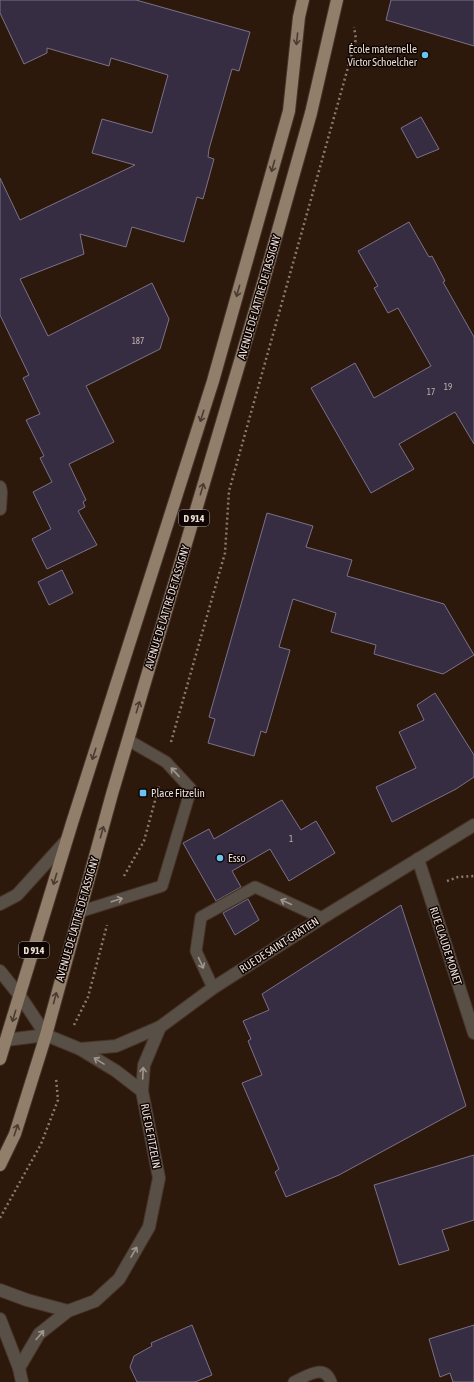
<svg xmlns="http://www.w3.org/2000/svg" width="474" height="1382" font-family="'Asap Condensed',sans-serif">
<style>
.building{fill:#372d42;stroke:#7b7189}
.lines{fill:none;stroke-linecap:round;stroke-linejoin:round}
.lane-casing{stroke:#483428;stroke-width:13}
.street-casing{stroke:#483428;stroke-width:14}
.primary-casing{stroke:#483428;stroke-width:14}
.path{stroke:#8b796f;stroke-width:2.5;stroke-dasharray:2 3;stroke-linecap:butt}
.lane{stroke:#584f46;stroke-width:11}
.street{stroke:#584f46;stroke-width:12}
.primary{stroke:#917f6c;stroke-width:12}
.oneway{stroke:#4a3c32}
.oneway2{stroke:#a2968e}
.poi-dot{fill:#6ac3f1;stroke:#0f0603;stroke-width:1.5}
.labels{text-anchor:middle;stroke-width:3;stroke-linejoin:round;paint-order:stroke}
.number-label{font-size:9px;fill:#c0b2b2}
.shield{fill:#0f0603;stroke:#aa9d97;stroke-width:1}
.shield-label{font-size:10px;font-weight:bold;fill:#edded7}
.poi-label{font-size:11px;fill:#edded7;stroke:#0f0603;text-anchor:start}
.street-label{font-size:11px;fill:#edded7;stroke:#0f0603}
</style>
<rect width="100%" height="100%" fill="#2d180c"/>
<g class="building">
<polygon points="0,0 136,0 250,32 239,71 232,69 209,149 208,157 214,159 203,199 197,197 184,242 132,227 126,247 80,234 84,254 20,279 48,336 152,283 169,319 160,349 86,386 114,442 69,464 86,500 83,502 85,507 78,511 97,545 47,569 32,539 51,529 33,492 52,482 40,458 44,456 26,420 40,414 23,378 29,375 0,315 0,178 20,220 135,165 92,153 102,119 152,133 168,75 111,58 109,66 47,48 47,53 24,64 0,13"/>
<polygon points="391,0 474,0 474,46 386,20"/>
<polygon points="421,117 439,149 417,158 401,128"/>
<polygon points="409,222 429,257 432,256 445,281 443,282 474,337 474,444 455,412 399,444 414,469 371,493 311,388 355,363 374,398 431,366 398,308 388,313 374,288 378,286 358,251"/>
<polygon points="267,513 313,526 306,547 352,560 347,576 444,604 474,655 443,674 374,654 376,645 331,632 336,613 293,599 279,647 290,650 266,733 261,731 254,756 208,743 215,719 209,717"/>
<polygon points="62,570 73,593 49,605 38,582"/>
<polygon points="435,693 474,755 474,777 456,789 392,822 376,787 416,768 399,732 424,720 417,705"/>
<polygon points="282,800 301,830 316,821 335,853 289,881 270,849 232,871 241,887 216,901 183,843 209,829 214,839"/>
<polygon points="248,899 259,920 235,935 223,913"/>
<polygon points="401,905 466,1106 339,1175 286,1197 275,1172 279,1169 242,1083 262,1075 248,1041 251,1039 243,1021 269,1010 262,994"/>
<polygon points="474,1155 474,1220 442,1230 449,1250 399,1265 374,1185"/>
<polygon points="192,1325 212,1375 195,1382 137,1382 130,1367 134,1356 152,1346 151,1343"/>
<polygon points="474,1325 474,1382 453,1382 450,1373 440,1377 429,1339"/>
</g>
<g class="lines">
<g class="lane-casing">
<g id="lane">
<polyline points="79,912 162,886 191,789 166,762 128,740"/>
<polyline points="213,988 196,951 201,917 255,887 322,918"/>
<path d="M294 1382C307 1376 324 1363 331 1382"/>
</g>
</g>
<g class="street-casing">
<g id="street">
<polyline points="0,487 1,492 0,509"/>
<polyline points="418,859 474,1033"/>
<polyline points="0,904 17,895 66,841"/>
<polyline points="0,971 20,996 46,1035 80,1049 116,1071 142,1091"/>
<polyline points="6,1040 46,1035"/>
<polyline points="80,1049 116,1046 160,1027 213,988 322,918 474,825"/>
<polyline points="0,1290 27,1300 68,1311"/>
<polyline points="0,1319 19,1368 22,1382"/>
<polyline points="19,1368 39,1334 68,1311 95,1301 119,1279 149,1227 159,1178 142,1091 144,1065 160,1027"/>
</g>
</g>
<g class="primary-casing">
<g id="primary">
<polyline points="0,1059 72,823 213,381 289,111 299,17 303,0"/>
<polyline points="0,1165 15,1134 46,1035 112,794 264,280 311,113 337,0"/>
</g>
</g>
<g class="path">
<polyline points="171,742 225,553 229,491 356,39 354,27"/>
<polyline points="124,876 144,841 159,786"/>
<polyline points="447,881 458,877 474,876"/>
<polyline points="74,1025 88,997 107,925"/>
<polyline points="0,1218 41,1144 58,1100 56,1078"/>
</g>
<use href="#lane" class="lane"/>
<use href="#street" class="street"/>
<use href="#primary" class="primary"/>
</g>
<defs><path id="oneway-shaft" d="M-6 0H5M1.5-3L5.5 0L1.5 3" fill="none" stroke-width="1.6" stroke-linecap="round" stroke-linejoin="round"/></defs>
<g class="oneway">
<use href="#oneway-shaft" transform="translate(297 39) rotate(96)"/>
<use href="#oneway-shaft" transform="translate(273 166) rotate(106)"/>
<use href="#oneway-shaft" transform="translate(238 291) rotate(106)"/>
<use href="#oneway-shaft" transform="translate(202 416) rotate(108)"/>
<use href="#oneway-shaft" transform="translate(202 489) rotate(-74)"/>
<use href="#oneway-shaft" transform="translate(138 707) rotate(-73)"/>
<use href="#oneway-shaft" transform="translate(94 754) rotate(108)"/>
<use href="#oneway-shaft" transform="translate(102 832) rotate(-74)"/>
<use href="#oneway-shaft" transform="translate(55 879) rotate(107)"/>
<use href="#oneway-shaft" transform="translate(55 998) rotate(-75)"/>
<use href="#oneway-shaft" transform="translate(14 1016) rotate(107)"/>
<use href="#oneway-shaft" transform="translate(16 1130) rotate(-72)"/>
</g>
<g class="oneway2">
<use href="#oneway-shaft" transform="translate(175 772) rotate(-133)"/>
<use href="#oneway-shaft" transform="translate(117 900) rotate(-17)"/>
<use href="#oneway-shaft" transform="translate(286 902) rotate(-155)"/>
<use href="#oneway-shaft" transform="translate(201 963) rotate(65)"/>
<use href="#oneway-shaft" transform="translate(99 1061) rotate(-148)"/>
<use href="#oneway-shaft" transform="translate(143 1073) rotate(-87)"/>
<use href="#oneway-shaft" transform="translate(134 1252) rotate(-60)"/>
<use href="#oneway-shaft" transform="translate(40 1335) rotate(-50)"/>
</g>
<g class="poi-dot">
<circle cx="425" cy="55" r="4"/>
<rect x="139" y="789" width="8" height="8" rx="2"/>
<circle cx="220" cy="858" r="4"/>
</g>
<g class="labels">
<g class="number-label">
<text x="138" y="344">187</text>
<text x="448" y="390">19</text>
<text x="431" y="395">17</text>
<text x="291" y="842">1</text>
</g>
<g class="shield">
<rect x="179" y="510" width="30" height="16" rx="3"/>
<rect x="19" y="942" width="30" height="16" rx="3"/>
</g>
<g class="shield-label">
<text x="194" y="522">D 914</text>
<text x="34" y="954">D 914</text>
</g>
<g class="poi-label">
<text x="417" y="53" text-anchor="end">École maternelle<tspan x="417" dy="13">Victor Schoelcher</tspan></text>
<text x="151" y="797">Place Fitzelin</text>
<text x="228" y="862">Esso</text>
</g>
<g class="street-label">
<text transform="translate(259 297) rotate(-74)" y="4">AVENUE DE LATTRE DE TASSIGNY</text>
<text transform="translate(167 607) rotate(-73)" y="4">AVENUE DE LATTRE DE TASSIGNY</text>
<text transform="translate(77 919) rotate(-74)" y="4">AVENUE DE LATTRE DE TASSIGNY</text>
<text transform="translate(279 945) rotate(-33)" y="4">RUE DE SAINT-GRATIEN</text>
<text transform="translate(446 946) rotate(72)" y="4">RUE CLAUDE MONET</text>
<text transform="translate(151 1136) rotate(79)" y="4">RUE DE FITZELIN</text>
</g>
</g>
</svg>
